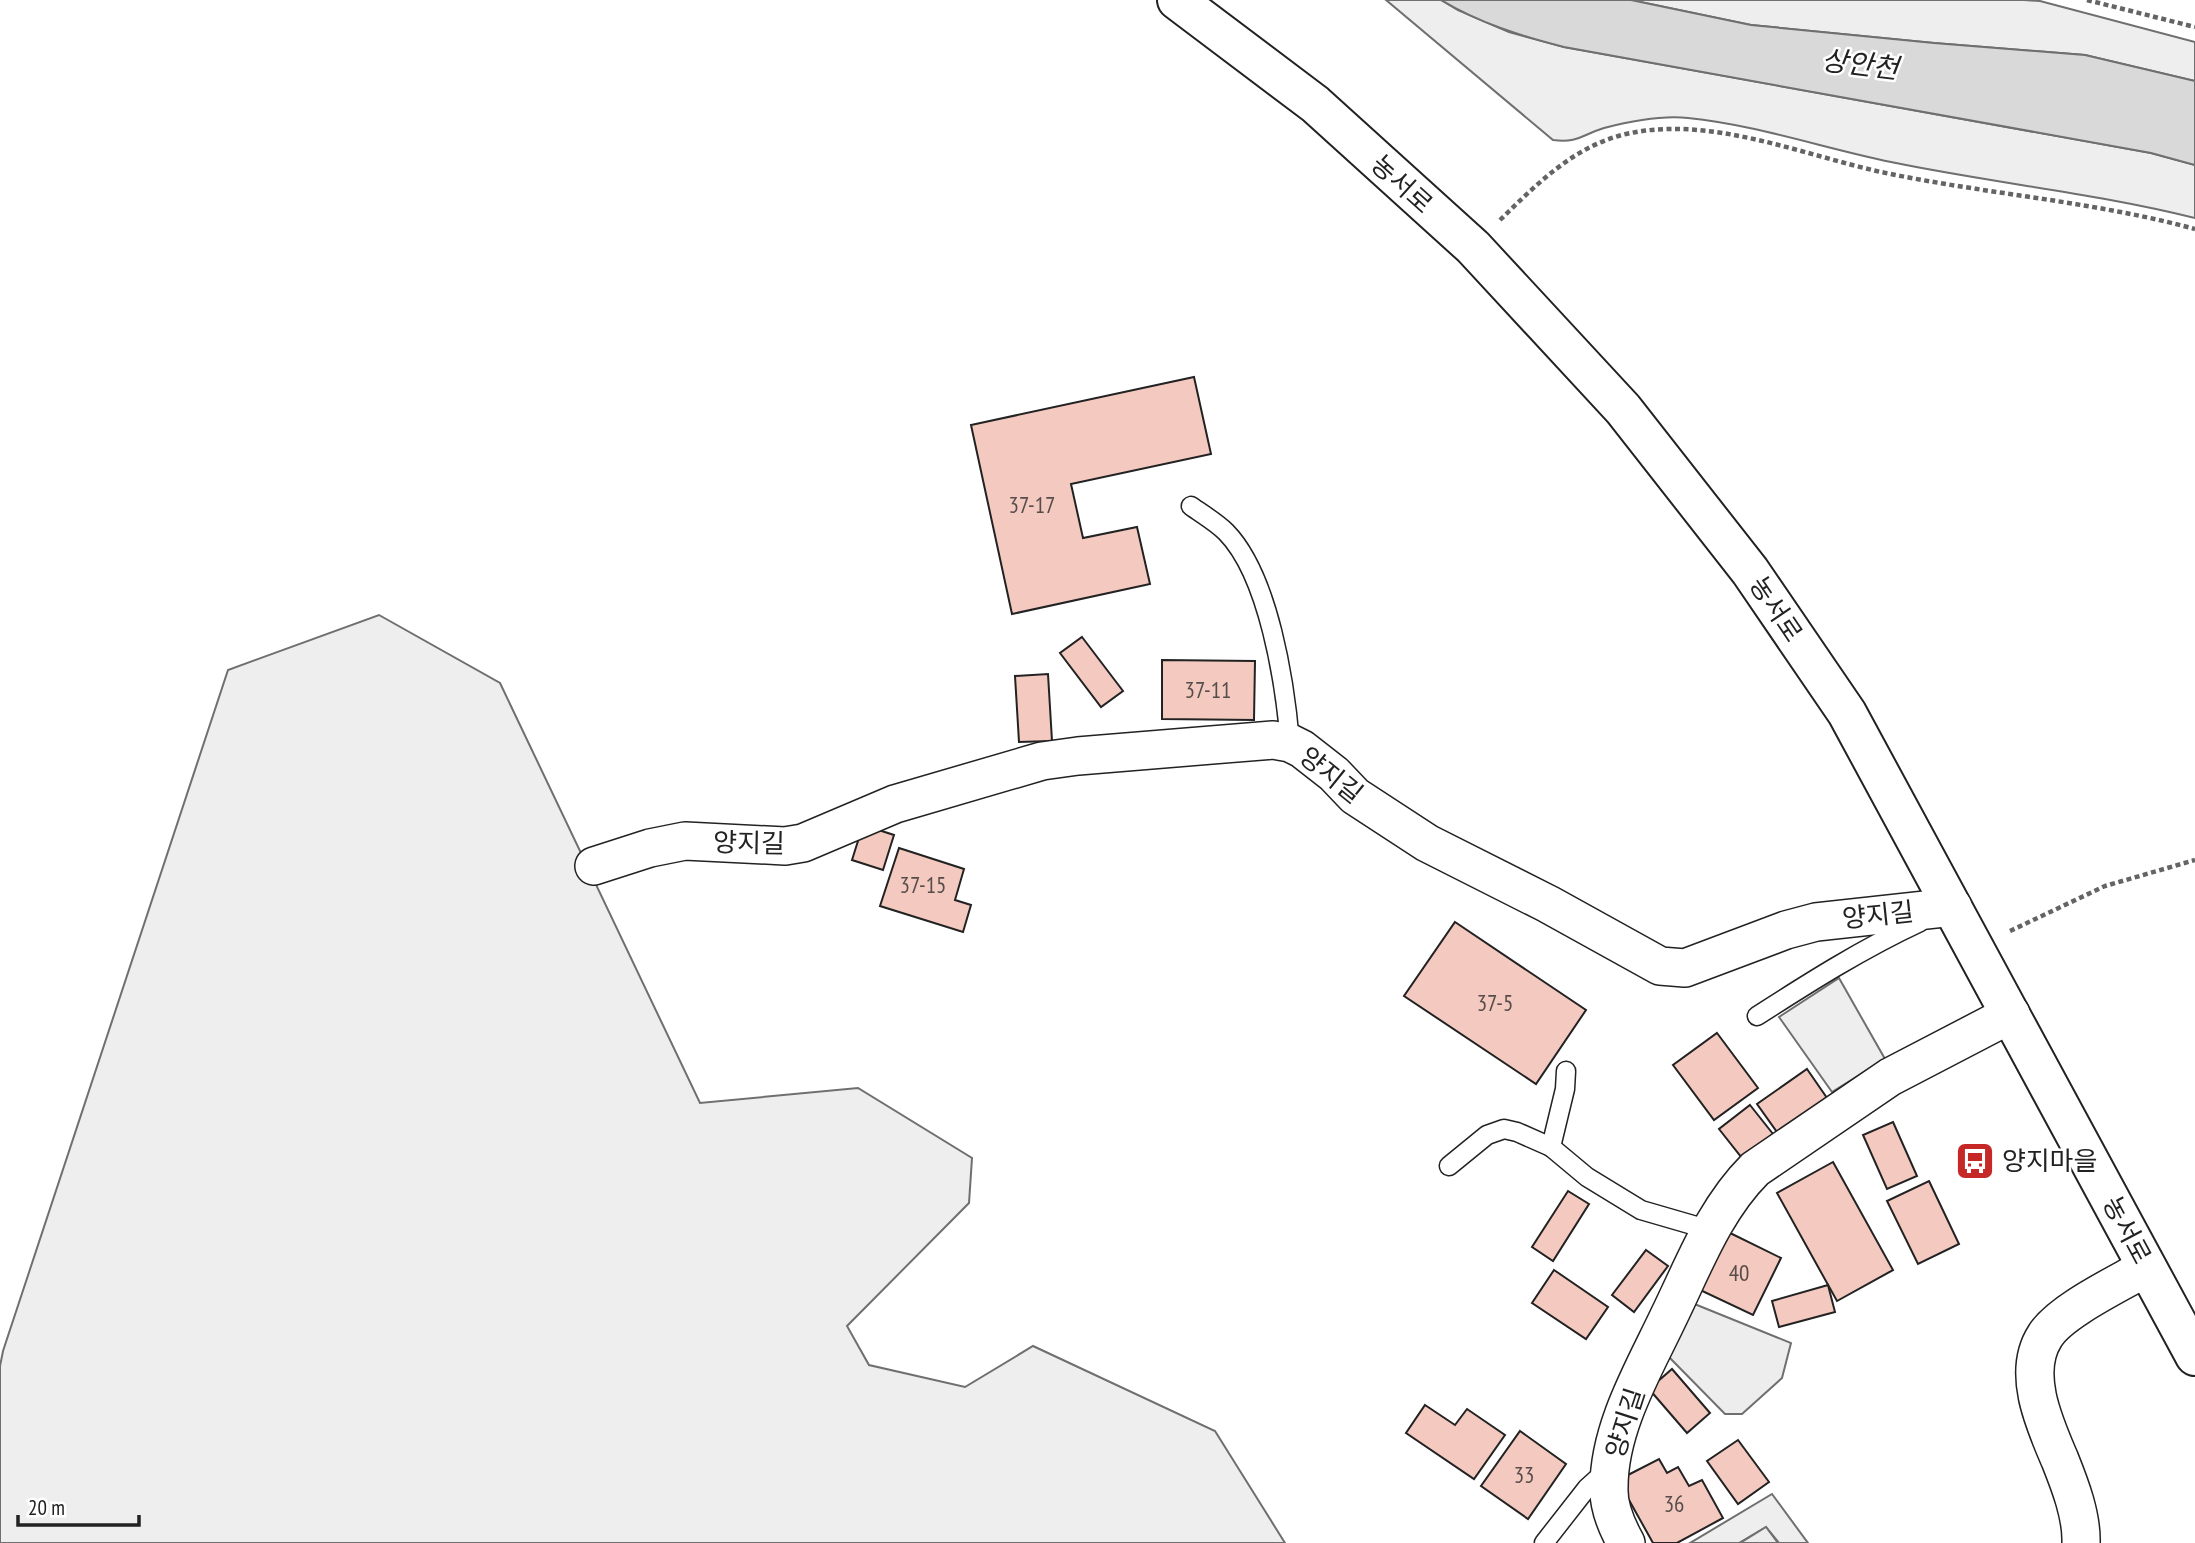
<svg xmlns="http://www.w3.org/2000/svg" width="2195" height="1543" font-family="'PT Sans Narrow','Noto Sans KR',sans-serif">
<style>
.green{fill:#eee;stroke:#6f6f6f;stroke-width:2}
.parking{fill:#ededed;stroke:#6f6f6f;stroke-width:2}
.water{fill:#d9d9d9;stroke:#6f6f6f;stroke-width:2}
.building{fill:#f3c9c0;stroke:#222;stroke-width:2}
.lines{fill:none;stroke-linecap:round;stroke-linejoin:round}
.lane-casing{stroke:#222;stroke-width:21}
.street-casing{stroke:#222;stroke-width:40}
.secondary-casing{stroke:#222;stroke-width:42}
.path{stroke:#646464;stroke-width:4.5;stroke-dasharray:5 3.5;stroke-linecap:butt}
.lane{stroke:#fff;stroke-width:18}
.street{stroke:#fff;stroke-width:37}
.secondary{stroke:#fff;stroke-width:38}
.labels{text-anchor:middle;stroke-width:5;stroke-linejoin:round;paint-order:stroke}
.number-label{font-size:23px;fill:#564c4a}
.street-label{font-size:26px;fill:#222;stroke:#fff}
.poi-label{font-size:26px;fill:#222;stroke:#fff;text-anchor:start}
.water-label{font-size:28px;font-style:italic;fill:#222;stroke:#fff}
</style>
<rect width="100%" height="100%" fill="#fff"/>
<g class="green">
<path d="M1386 0H1441L1458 10 1509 32 1564 47 2151 153 2195 165V218C2095 193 1992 183 1891 162 1823 148 1757 125 1688 118 1660 115 1631 121 1604 128 1581 135 1579 143 1553 140Z"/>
<polygon points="1631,0 2024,0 2040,1 2195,42 2195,81 2085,55 1934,43 1751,25"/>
<polygon points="379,615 500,683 700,1103 858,1088 972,1158 969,1203 847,1326 869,1365 965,1387 1033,1346 1215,1431 1285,1543 0,1543 0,1366 3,1351 228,670"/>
<polygon points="1839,978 1885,1059 1832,1092 1779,1017"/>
<polygon points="1772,1494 1808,1543 1779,1543 1766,1527 1739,1543 1690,1543"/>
</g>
<g class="parking">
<polygon points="1692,1303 1791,1343 1782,1378 1742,1414 1725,1414 1666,1354"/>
<polygon points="1766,1527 1778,1543 1740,1543"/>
</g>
<path class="water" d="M1441 0H1631L1751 25 1934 43 2085 55 2195 81V165L2151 153 1564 47C1521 36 1479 23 1441 0Z"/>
<g class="building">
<polygon points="1194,377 1211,454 1071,484 1083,538 1137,527 1150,584 1012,614 971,425"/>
<polygon points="1082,637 1123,691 1101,707 1060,653"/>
<polygon points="1162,660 1255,661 1254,720 1162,719"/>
<polygon points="1048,674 1052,741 1019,742 1015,676"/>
<polygon points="863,825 894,835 883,870 852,860"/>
<polygon points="899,848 964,869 955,900 971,905 963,932 880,906"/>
<polygon points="1455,922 1586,1010 1536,1084 1404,996"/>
<polygon points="1717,1033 1758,1088 1714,1120 1673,1065"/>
<polygon points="1807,1069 1827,1098 1777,1132 1757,1104"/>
<polygon points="1750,1105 1773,1134 1742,1158 1719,1129"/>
<polygon points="1893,1122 1917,1176 1887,1189 1863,1135"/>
<polygon points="1833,1162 1893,1270 1837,1301 1777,1193"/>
<polygon points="1929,1181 1959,1244 1918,1264 1887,1201"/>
<polygon points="1568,1191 1589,1204 1553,1261 1532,1247"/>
<polygon points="1726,1231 1781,1258 1753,1315 1698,1289"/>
<polygon points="1646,1250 1668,1266 1634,1312 1612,1295"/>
<polygon points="1554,1270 1608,1307 1586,1339 1532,1303"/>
<polygon points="1828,1285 1835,1312 1779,1327 1772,1301"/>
<polygon points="1672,1369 1710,1413 1687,1433 1649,1389"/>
<polygon points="1425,1405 1455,1425 1467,1409 1505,1435 1474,1479 1406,1433"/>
<polygon points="1520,1431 1566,1464 1528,1519 1481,1486"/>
<polygon points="1738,1440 1769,1482 1738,1504 1707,1461"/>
<polygon points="1659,1459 1667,1473 1678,1467 1689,1486 1702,1480 1723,1518 1677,1543 1653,1543 1624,1491 1626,1476"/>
</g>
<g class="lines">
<g class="lane-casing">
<g id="lane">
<path d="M1191 506C1202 514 1216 522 1226 532 1269 576 1285 683 1290 743"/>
<path d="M1757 1016C1810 982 1862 949 1920 922"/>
<polyline points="1551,1147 1565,1089 1566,1071"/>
<polyline points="1449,1166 1487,1135 1504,1129 1517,1132 1551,1147 1587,1177 1641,1210 1710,1230"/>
<polyline points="1544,1543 1587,1488 1608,1469"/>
</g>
</g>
<g class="street-casing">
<g id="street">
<polyline points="594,866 650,848 685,841 785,846 803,843 895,804 1042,761 1078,756 1273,740 1290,743 1302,749 1334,774 1355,796 1427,843 1548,904 1660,966 1685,968 1786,930 1816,922 1953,907"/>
<path d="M1626 1543C1617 1527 1608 1506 1609 1487 1609 1427 1644 1369 1669 1316 1694 1265 1714 1210 1755 1169L1890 1077 2011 1014"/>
<path d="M2081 1543C2082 1516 2070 1485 2060 1460 2045 1425 2021 1373 2045 1336 2060 1311 2120 1283 2147 1267"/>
</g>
</g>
<g class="secondary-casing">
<polyline id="secondary" points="1177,0 1315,104 1473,247 1623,409 1750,571 1847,713 2195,1356"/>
</g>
<g class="path">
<polyline points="2087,0 2195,27"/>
<path d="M1500 220C1537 184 1574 146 1626 134 1709 115 1800 154 1881 172 1985 194 2092 201 2195 229"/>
<polyline points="2010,931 2105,886 2195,860"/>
</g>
<use href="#lane" class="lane"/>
<use href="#street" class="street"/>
<use href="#secondary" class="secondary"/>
</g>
<defs>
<g id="bus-square" transform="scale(2.0125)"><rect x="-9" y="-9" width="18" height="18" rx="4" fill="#c62828" stroke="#fff"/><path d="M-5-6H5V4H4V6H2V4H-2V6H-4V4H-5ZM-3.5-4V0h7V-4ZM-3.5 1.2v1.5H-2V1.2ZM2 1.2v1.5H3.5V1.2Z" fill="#fff"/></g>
</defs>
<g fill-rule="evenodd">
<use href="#bus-square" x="1975" y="1161"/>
</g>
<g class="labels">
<g class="number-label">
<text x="1032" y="513">37-17</text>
<text x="1208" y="698">37-11</text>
<text x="923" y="893">37-15</text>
<text x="1495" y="1011">37-5</text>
<text x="1739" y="1281">40</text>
<text x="1524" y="1483">33</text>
<text x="1674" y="1512">36</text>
</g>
<g class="street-label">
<text transform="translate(1402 184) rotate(42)" y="9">농서로</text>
<text transform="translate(1776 609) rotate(56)" y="9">농서로</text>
<text transform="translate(1331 775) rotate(39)" y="9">양지길</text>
<text transform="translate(749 843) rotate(1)" y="9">양지길</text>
<text transform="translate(1878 915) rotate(-6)" y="9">양지길</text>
<text transform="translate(2127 1230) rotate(62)" y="9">농서로</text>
<text transform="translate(1625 1423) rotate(-72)" y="9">양지길</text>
</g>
<g class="poi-label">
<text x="2002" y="1170">양지마을</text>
</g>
<g class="water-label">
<text transform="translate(1860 64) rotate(7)" y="10">상안천</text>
</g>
</g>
<path d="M18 1515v10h121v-10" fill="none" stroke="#222222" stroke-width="3.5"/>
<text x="28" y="1515" font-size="21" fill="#222222" stroke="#ffffff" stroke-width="5" paint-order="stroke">20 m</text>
</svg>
